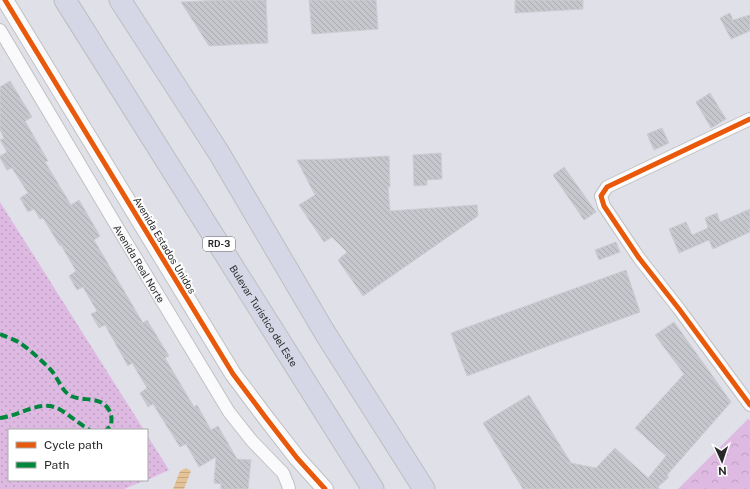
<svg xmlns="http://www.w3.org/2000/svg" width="750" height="489" font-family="'Public Sans',sans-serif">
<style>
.grass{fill:url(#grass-dots)}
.forest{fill:url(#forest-crowns)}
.water{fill:url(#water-rules)}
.building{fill:url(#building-back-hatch);stroke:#cccdd3}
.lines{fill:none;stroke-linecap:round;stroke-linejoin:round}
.minor-casing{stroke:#c0c1c1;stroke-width:14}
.tertiary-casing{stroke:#c0c1c1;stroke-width:18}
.trunk-casing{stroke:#bdbec0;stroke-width:23}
.minor{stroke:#fafafc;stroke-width:12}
.tertiary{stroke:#fafafc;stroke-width:16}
.trunk{stroke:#d5d6e6;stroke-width:21}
.quiet{stroke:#00873e;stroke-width:4;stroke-dasharray:8 4;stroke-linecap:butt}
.cycleway-casing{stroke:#fff;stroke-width:8}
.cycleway{stroke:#e8590c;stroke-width:5}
.labels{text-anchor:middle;stroke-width:4;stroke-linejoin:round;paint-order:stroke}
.shield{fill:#fff;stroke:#696969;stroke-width:1}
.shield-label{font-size:9px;font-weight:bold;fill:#292929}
.street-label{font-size:10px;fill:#292929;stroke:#fff}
</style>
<defs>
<pattern id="grass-dots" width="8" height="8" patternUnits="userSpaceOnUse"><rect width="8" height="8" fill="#debae2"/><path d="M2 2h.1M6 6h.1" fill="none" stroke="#bea0c2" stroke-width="1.8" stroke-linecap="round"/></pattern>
<pattern id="forest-crowns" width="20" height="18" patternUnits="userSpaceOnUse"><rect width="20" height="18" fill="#debae2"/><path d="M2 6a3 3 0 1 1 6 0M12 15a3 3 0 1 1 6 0" fill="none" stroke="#bea0c2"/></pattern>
<pattern id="water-rules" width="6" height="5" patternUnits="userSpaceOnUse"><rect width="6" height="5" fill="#e5c398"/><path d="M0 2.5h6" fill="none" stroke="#c4a883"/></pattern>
<pattern id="building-back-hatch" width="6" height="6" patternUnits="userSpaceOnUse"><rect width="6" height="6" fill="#c6c7cc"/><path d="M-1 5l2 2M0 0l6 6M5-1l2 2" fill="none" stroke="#aaabaf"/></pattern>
</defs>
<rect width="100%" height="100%" fill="#e0e1e8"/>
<g class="grass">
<polygon points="0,202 144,430 9,430 9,480 146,480 124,489 0,489"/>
<polygon points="147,435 169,470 147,480"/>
</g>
<polygon class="forest" points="748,419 750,421 750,489 678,489"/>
<polygon class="water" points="186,468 191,471 184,489 173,489 180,471"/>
<g class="building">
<polygon points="220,0 266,0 268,43 209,46 181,2"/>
<polygon points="309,0 376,0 378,29 312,34"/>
<polygon points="515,0 583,0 583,9 515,13"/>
<polygon points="730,13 733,20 750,15 750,31 731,39 720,18"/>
<polygon points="10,81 32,117 25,121 48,161 45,162 71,205 79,200 100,236 94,240 143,323 147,320 169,356 165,358 194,407 197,405 211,430 218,426 237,459 251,460 248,489 221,489 221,484 214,483 216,457 199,467 186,444 180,447 153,404 148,407 140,393 147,388 132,363 128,366 105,325 99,328 91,314 97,311 83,287 77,290 69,276 76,271 61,245 60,246 43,218 40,219 34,209 28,212 20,198 28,193 12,168 7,170 0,158 0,156 7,152 0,140 4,138 0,130 0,87"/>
<polygon points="710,93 726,119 711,128 696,102"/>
<polygon points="662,128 669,143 654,150 647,134"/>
<polygon points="441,153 442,179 427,180 427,185 414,186 413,155"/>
<polygon points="389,156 390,187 388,187 390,211 477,205 478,216 363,296 338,260 347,252 332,237 324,242 299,205 315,195 297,160 334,159"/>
<polygon points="564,167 596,212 584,220 553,175"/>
<polygon points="750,209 750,232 713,249 709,240 679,253 669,229 686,222 692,235 708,228 705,218 717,213 720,222"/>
<polygon points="616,242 620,252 599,260 595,250"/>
<polygon points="626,270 640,312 467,376 451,333"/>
<polygon points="674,322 731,402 667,475 669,477 658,487 660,489 523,489 483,423 529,395 571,463 596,468 615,448 648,478 666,456 635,428 684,374 655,335"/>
</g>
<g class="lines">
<g class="minor-casing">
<g id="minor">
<path id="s1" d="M0 30 119 230 229 412 252 441 283 473 288 485 289 489"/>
<polyline points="750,119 607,187 601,196 604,206 639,258 679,309 750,405"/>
</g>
</g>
<g class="tertiary-casing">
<polyline id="tertiary" points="5,0 233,374 266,418 297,458 325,489"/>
</g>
<g class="trunk-casing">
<g id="trunk">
<path id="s2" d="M65 0 373 489"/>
<polyline points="120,0 219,153 325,333 424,489"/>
</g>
</g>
<use href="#minor" class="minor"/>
<use href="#tertiary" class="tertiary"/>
<use href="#trunk" class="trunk"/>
<g class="quiet">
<path d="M0 334C6 337 14 339 20 343 29 349 42 361 50 369 58 377 61 391 71 396 82 401 98 397 106 406 112 412 112 419 111 426L106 430"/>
<path d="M0 418C20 416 40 399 59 409 70 415 79 424 90 430"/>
</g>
<g class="cycleway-casing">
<g id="cycleway">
<polyline points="5,0 233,374 266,418 297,458 325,489"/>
<polyline points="750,119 607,187 601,196 604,206 639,258 679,309 750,405"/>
</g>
</g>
<use href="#cycleway" class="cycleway"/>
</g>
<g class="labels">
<rect class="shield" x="203" y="237" width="32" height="14" rx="3"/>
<g class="shield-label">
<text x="219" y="247">RD-3</text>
</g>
<g class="street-label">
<text transform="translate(165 245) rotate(59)" y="4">Avenida Estados Unidos</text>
<text dy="4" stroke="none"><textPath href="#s1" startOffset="272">Avenida Real Norte</textPath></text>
<text dy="4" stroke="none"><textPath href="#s2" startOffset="373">Bulevar Turístico del Este</textPath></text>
</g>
</g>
<rect x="8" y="429" width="140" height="52" fill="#ffffff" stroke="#a9a9a9"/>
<rect x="16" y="442" width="20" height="6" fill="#e8590c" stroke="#a9a9a9"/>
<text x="44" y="449" font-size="12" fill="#292929">Cycle path</text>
<rect x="16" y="462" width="20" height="6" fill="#00873e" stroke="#a9a9a9"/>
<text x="44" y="469" font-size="12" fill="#292929">Path</text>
<g transform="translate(722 461) rotate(177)" stroke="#ffffff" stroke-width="3" paint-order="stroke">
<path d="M0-3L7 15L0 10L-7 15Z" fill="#292929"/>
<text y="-6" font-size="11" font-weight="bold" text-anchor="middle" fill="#292929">N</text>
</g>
</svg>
